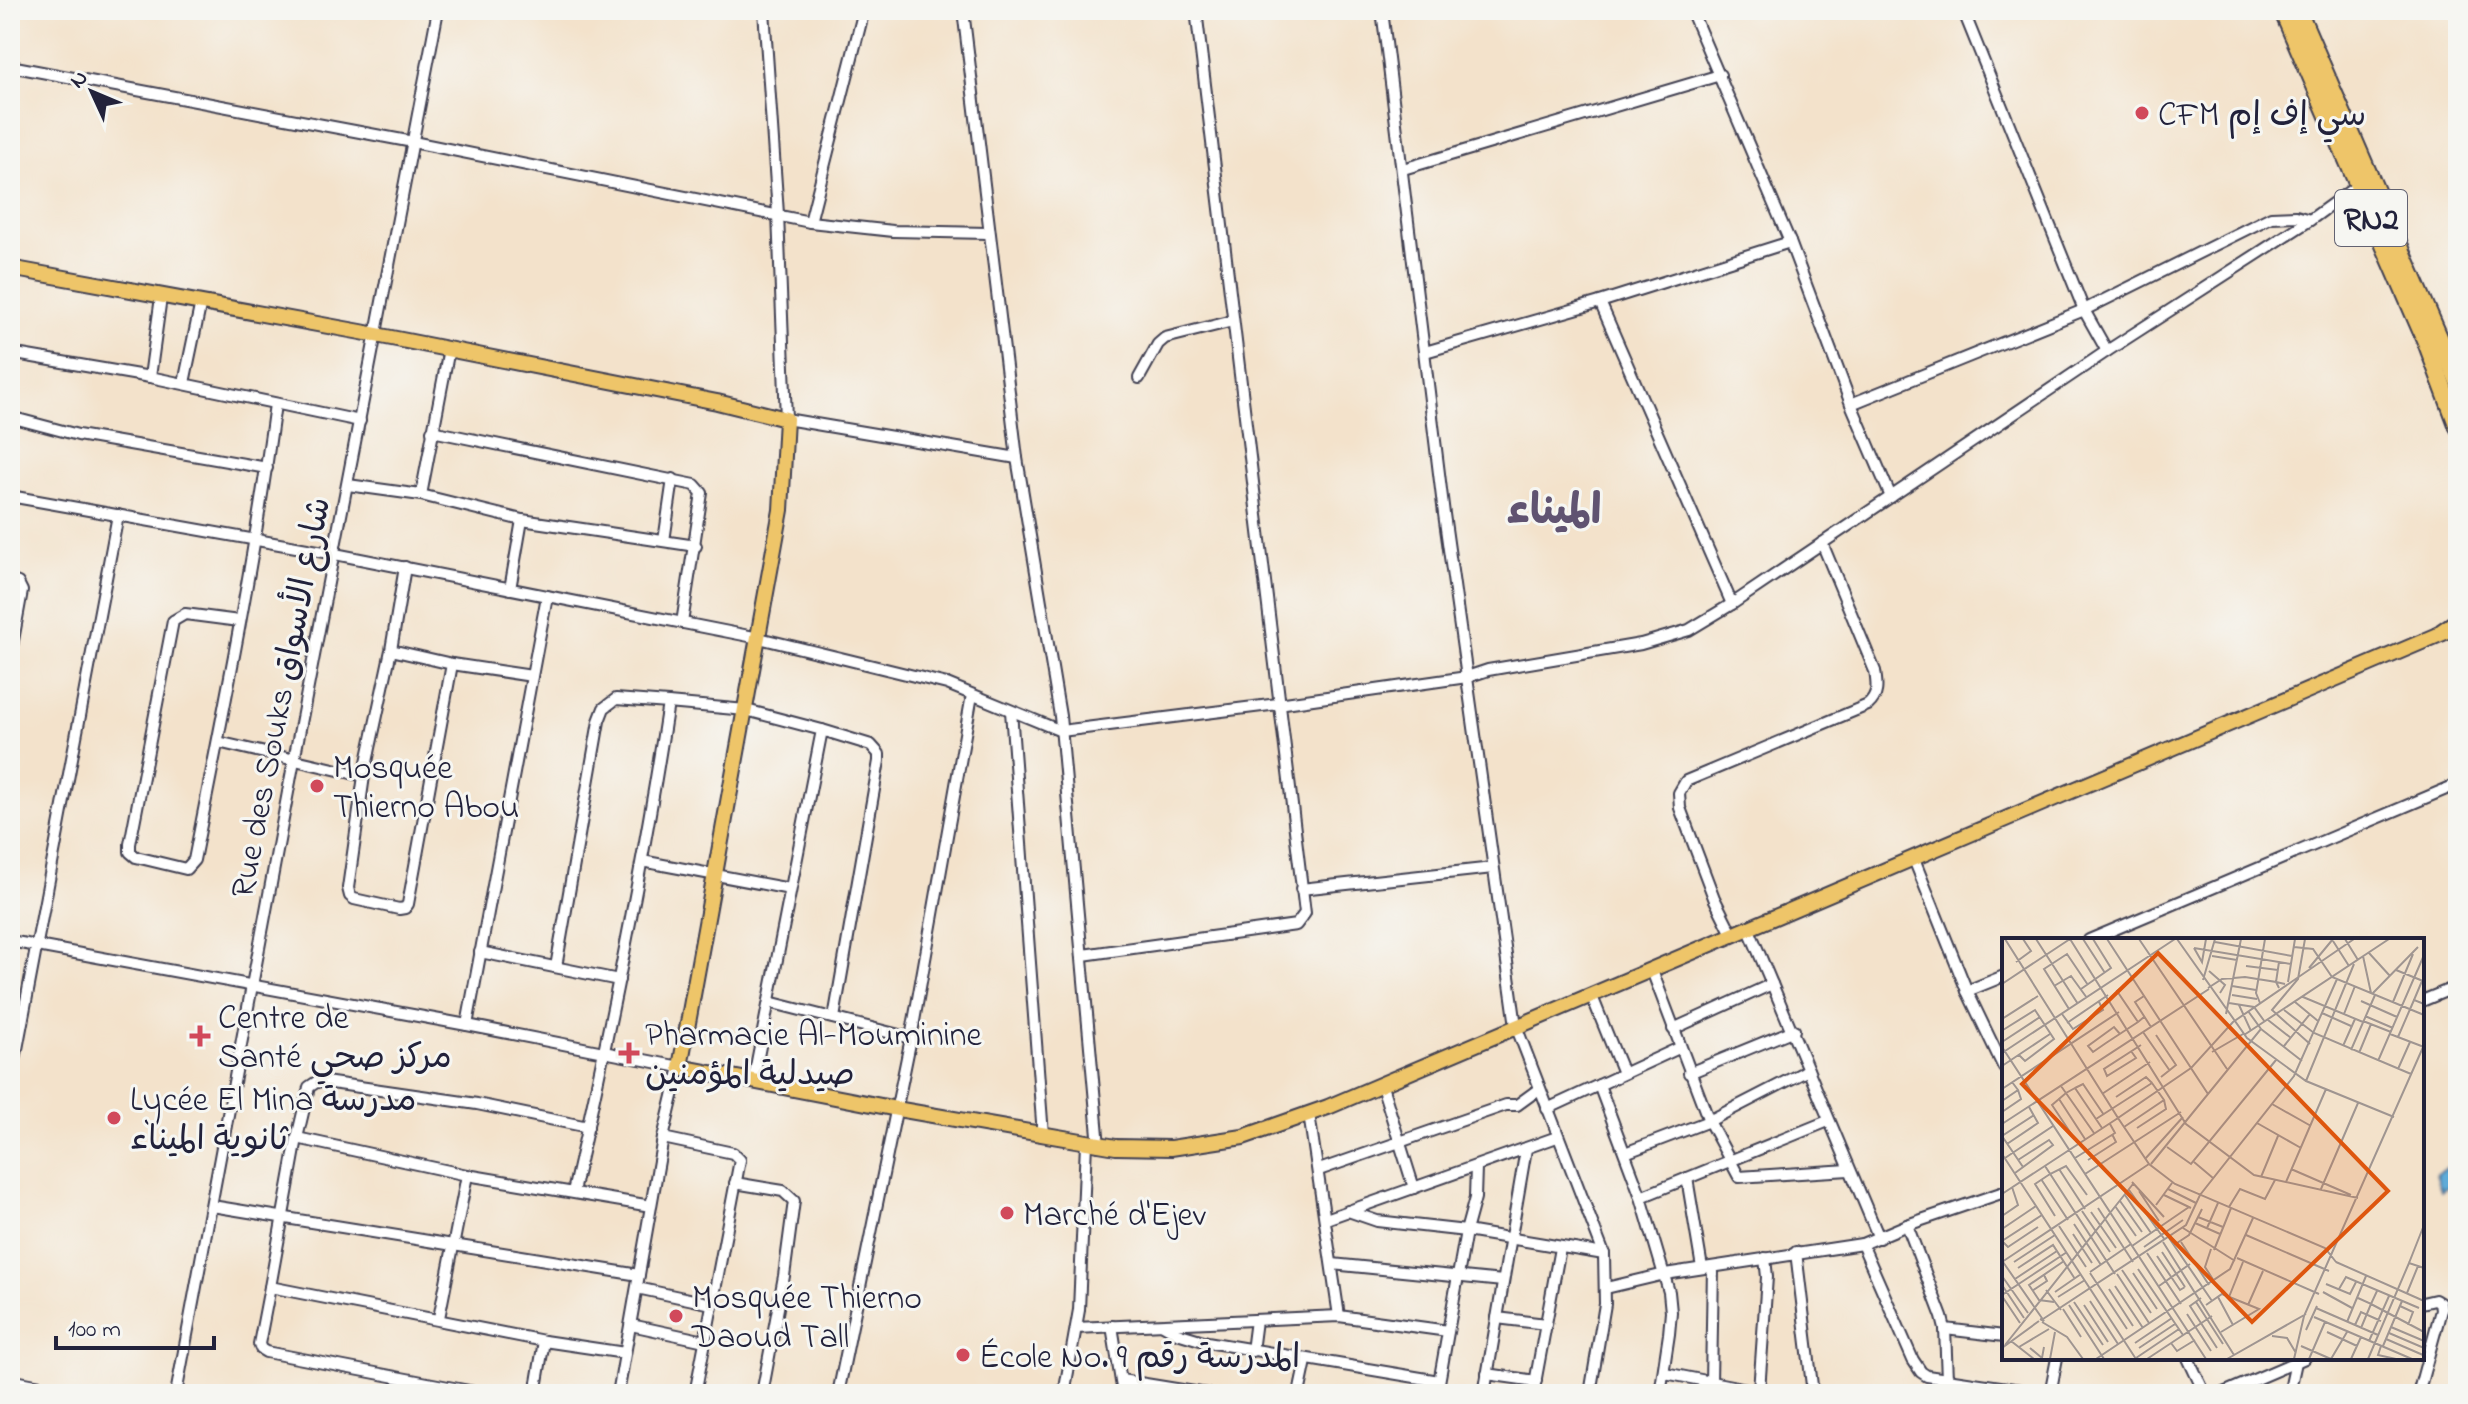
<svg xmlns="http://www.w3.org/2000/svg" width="2468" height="1404" font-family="'Indie Flower','Playpen Sans Arabic',sans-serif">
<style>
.water{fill:url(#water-waves);stroke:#40668a;stroke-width:2}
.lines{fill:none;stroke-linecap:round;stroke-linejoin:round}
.minor-casing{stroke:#413f51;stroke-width:14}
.major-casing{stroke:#413f51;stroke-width:18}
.highway-casing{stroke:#413f51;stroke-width:20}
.minor{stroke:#fff;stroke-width:10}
.major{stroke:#eec569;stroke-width:14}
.highway{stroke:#eec569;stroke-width:16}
.poi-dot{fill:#d1495b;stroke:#f6f6f2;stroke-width:3}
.labels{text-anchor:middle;stroke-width:6;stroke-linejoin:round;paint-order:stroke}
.shield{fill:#f6f6f2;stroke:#626272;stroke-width:2}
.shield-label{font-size:32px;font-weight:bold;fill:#22223b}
.poi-label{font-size:34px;fill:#22223b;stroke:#f6f6f2;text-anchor:start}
.street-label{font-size:34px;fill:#22223b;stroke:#f6f6f2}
.district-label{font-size:42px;font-weight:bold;fill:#605371;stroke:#f6f6f2}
.inset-road{fill:none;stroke:#9f9591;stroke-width:2}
.view{fill:#de560e;fill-opacity:0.15;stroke:#de560e;stroke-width:4}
.inset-edge{fill:none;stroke:#22223b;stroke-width:4}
</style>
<defs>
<pattern id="water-waves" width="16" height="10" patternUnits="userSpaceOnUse" patternTransform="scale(2)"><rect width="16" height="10" fill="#5fabd8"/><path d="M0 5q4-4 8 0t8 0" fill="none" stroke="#4e8bb0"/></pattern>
</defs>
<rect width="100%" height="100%" fill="#f6f6f2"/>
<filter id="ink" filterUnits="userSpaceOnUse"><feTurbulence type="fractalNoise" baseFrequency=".0125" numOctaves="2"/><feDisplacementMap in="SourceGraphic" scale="16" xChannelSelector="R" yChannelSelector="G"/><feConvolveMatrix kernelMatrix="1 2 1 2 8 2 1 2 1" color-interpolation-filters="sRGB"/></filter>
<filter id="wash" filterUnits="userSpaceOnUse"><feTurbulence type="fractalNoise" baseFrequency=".006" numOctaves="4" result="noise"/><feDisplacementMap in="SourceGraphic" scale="32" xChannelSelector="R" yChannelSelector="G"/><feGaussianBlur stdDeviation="1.8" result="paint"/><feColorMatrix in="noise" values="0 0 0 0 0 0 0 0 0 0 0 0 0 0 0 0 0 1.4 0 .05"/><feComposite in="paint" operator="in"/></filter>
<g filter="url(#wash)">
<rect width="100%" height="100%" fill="#f3e2cb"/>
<polygon class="water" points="2458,1161 2458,1179 2441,1191 2436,1174"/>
</g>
<g filter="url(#ink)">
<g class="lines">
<g class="minor-casing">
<g id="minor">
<polyline points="764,10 778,214 786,419 1017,458"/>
<polyline points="963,10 1017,458 1060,716 1099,1146"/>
<polyline points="1382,10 1444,514 1516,1026 1604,1254 1605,1304 1590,1394"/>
<polyline points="1691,10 1790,242 1851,404 1891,497"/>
<polyline points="1963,10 2084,310 2107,351"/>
<polyline points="10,66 413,142 810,222 893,231 988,233"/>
<polyline points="1403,169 1720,75"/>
<polyline points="810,222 864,10"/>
<polyline points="10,291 14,269"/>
<polyline points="161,297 150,377 360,421"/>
<polyline points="1600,302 1732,604"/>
<polyline points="1425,352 1600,302 1790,242"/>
<polyline points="10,353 150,377"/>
<polyline points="1139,378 1158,344 1165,338 1233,321"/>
<polyline points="184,383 201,302"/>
<polyline points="1851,404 2084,310 2271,217 2296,216 2310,220"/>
<polyline points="10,417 78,435 267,468"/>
<polyline points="432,431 695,485 702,493 682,623"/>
<polyline points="348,485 421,495 522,520 696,546"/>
<polyline points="421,495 449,349"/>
<polyline points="10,496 335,554 759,638 947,684 1061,731 1278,704 1467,677 1488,670 1641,644 1689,630 1732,604 2107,351 2310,220 2357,186"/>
<polyline points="664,541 673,479"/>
<polyline points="10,580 18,583 22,591 10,657"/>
<polyline points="510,589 522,520"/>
<path d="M239 621 185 614 173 621 130 844V852L136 857 186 869 194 860C224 709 255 557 275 404"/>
<polyline points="391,650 452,664 408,904 405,908 399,909 354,899 350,896 348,888 364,776 391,650 405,567"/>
<polyline points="452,664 532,676"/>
<polyline points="1011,711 1043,1135"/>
<polyline points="822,730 871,745 879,754 879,761 834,1018"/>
<polyline points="218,742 364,776"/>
<polyline points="1913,857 1967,991 2004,1068"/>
<polyline points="642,861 790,889"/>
<polyline points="1301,889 1493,868"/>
<polyline points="1748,927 1879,1238"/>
<path d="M1732 934 1714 898 1680 808 1679 793 1686 781 1868 705C1879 695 1877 685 1875 671L1822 543"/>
<polyline points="2089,940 2458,784"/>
<polyline points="10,941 467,1025 680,1067 663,1138 618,1394"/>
<polyline points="480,952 619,980"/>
<polyline points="1083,955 1296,925 1305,913 1196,10"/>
<polyline points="556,967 599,721 604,708 616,699 668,703"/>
<polyline points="1651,968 1709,1121 1739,1177 1849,1170"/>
<polyline points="1967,991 2004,976"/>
<polyline points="1591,994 1623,1073"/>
<polyline points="2422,1001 2458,986"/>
<polyline points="769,1002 911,1038"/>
<polyline points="467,1025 547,596"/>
<polyline points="1673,1029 1772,984"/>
<polyline points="1689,1073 1794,1030"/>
<polyline points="1599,1085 1641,1197 1669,1292 1671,1312 1669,1334 1660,1394"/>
<polyline points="10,1086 118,515"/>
<polyline points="1382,1086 1414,1188"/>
<polyline points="1547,1109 1679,1048"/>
<polyline points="1309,1114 1339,1316"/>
<polyline points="297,1138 309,1087 318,1081 477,1104 588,1127"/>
<polyline points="663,1138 733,1153 740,1160 695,1394"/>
<polyline points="1625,1153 1709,1121 1808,1070"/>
<polyline points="1319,1170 1506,1105 1517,1105 1539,1089"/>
<polyline points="1687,1178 1702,1268"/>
<polyline points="735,1183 783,1191 794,1201 784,1276 762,1394"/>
<path d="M573 1192C610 1030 643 868 668 703L746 710 822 730 753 1082"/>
<polyline points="1641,1197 1828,1121"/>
<polyline points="212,1206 639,1275"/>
<polyline points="1348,1211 1377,1221 1466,1231 1604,1254"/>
<polyline points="1326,1219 1557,1137"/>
<polyline points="1907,1225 1942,1317 1945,1329 1947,1379"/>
<polyline points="1862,1244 1913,1360 1921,1372 1927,1376 2048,1394"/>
<polyline points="1796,1252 1813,1394"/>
<polyline points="1332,1264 1503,1281"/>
<polyline points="270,1287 259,1344 261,1349 266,1352 485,1394"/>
<polyline points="637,1288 712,1304"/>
<polyline points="1606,1288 1665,1274 1862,1244 1907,1225 2004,1192"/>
<polyline points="439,1318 467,1175"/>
<polyline points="1497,1318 1546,1324"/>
<polyline points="631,1325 705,1341"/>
<polyline points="1163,1325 1177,1333 1207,1342 1439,1381"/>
<polyline points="1112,1326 1123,1394"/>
<polyline points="1076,1328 1339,1316 1448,1331"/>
<polyline points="1945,1329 2004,1336"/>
<polyline points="1252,1351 1256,1320"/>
<polyline points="625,1353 544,1341 270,1287 297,1138 467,1175 651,1206"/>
<polyline points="2188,1358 2205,1394"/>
<polyline points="1665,1373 1773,1394"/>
<polyline points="1487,1374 1536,1381"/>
<polyline points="10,1380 82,1394"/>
<polyline points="1121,1380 1207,1394"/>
<polyline points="1711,1383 1713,1267"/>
<polyline points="1759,1391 1767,1277 1765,1258"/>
<polyline points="176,1394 294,760 438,10"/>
<polyline points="406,1394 408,1380"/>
<polyline points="535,1394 544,1341"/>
<polyline points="838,1394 911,1038 972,695"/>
<polyline points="1064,1394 1079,1310 1086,1143"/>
<polyline points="1299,1394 1306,1361"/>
<polyline points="1437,1394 1466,1231 1475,1198 1476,1167"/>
<polyline points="1484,1394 1526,1149"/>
<polyline points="1533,1394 1560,1248"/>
<polyline points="2050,1394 2057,1358"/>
<polyline points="2221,1394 2305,1358"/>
<polyline points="2289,1394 2296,1362"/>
<polyline points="2418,1394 2441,1310 2440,1303 2435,1300 2422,1303"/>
</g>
</g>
<g class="major-casing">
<polyline id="major" points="10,268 361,332 717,402 786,419 781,510 680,1067 897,1109 1116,1147 1171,1148 1243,1137 1328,1107 2450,630"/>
</g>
<g class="highway-casing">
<g id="highway">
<polyline points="2282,10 2426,342 2458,427"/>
<polyline points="2298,10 2458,381"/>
<polyline points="2442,632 2458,621"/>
</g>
</g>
<use href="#minor" class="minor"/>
<use href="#major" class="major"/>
<use href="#highway" class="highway"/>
</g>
</g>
<g class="poi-dot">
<circle cx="2142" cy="113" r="8"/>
<circle cx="317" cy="786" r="8"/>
<path d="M196 1024h8v8h8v8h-8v8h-8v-8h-8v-8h8z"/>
<path d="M625 1041h8v8h8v8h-8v8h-8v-8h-8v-8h8z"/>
<circle cx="114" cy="1118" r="8"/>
<circle cx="1007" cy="1213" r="8"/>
<circle cx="676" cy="1316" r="8"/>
<circle cx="963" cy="1355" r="8"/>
</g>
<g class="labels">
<rect class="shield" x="2335" y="190" width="72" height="56" rx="6"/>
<g class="shield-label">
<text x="2371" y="229">RN2</text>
</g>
<g class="poi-label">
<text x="2158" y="125">CFM سي إف إم</text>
<text x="333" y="778">Mosquée<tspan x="333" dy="39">Thierno Abou</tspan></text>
<text x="218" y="1028">Centre de<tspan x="218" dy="39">Santé مركز صحي</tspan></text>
<text x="645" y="1045">Pharmacie Al-Mouminine<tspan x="645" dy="39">صيدلية المؤمنين</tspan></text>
<text x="130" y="1110">Lycée El Mina مدرسة<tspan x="130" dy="39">ثانوية الميناء</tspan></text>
<text x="1023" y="1225">Marché d'Ejev</text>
<text x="692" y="1308">Mosquée Thierno<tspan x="692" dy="39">Daoud Tall</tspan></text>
<text x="979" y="1367">École No. 9 المدرسة رقم</text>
</g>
<g class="street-label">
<text transform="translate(279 697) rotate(-79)" y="12">Rue des Souks شارع الأسواق</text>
</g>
<g class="district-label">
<text x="1554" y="523">الميناء</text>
</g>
</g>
<g transform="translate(2002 938)">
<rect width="422" height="422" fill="#f3e2cb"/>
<path class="inset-road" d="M34 1 76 66M68 1 184 186 252 237 356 260M81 1 103 35M105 1 189 130 116 180 147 226 173 246 323 310 334 324M137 1 225 131M175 1 245 100 304 143 392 179M303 1 296 41 270 72 308 106M343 1 356 22M331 3 347 28M213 4 290 18M292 9 311 11 330 39 422 77M192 10 289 26M192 10 200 24 204 1M367 15 388 38M210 18 235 22M361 18 369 55M14 24 29 13 21 1M277 24 274 44 283 46M244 28 276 32M307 30 331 1M394 32 421 43M207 33 223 47 218 55M131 41 115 53 136 84M201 42 213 1M420 43 412 62 422 66M286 44 293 1M0 46 68 1M52 48 69 38 85 60M230 48 254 52M206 50 220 41 243 39 274 44 277 50M79 51 109 30 91 1M370 56 416 9M230 57 255 61M142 58 133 64 149 89M301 59 361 84M359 63 395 79M293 64 316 83M391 64 411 16M227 65 252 69 263 84M258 65 254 55 263 1M237 67 249 93M67 71 42 31 65 16 86 47M282 72 312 95 409 136M320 75 349 88M60 76 71 91 101 72 97 64M224 76 239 1M342 76 353 48M363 78 391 90M0 81 36 58M266 82 289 100M361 83 389 94M65 85 106 57M259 91 300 123M1 92 33 72 52 101 23 123 17 117M141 94 168 133M118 96 112 89 86 108 91 114 104 105 136 84 142 79M388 96 422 109M154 97 174 127 159 139M242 97 387 1M396 99 412 62M0 104 38 79M282 108 308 76M341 108 353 81M0 109 204 421M349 112 373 57M129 113 134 120 105 138 102 131 139 107M210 114 241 96M0 115 173 1M357 115 369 86M376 123 422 17M0 128 48 96M396 131 408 104M304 143 352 26M59 148 92 195M73 150 81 146 102 177M0 151 117 74M100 156 148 124M206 156 189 130 231 84 352 1M114 159 144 139 150 145M57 161 50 167 70 197M0 163 16 152 10 144M270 166 309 188M0 174 19 161 16 152M94 181 150 145 162 162 122 189M255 185 299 210M0 186 207 51M135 190 164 171 162 162M83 201 57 161 64 155 73 150 100 190M5 206 36 185 27 169M165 209 189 226 274 122M0 216 134 421M3 220 51 188M73 220 113 195 108 186M143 221 181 179M86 222 114 204 110 196M192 224 211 240M149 226 259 91 246 73M43 228 113 336M21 229 0 198 32 177M57 231 83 271M289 231 349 257M13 235 51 207 47 202 16 222M83 236 179 174M259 239 276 198M39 241 66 282M130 244 162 279M284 244 324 151M166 251 194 265M319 251 356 165M127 252 163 302M137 253 157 283M0 256 116 180 3 1M123 257 149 295M162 257 189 270M118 263 140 294M154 267 170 245M113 268 134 298M227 269 238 251 263 261 273 242M96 270 131 324M80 273 108 314M89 274 114 310M0 278 16 267 10 249M53 278 33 246 48 236 64 228 85 257M196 279 221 289M193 285 218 296M72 286 99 327M57 288 84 329M181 290 233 323M205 290 216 265M0 291 34 268M71 296 90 325M244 297 327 333M167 300 210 363M0 303 40 277M0 303 6 309 36 289M161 304 232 417M179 304 207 347M172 307 187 297 200 271M130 308 187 269M142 309 181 282M209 311 203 329 212 343M212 312 229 270M160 314 183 349M145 315 179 366M155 318 178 352 183 349M235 320 317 356M0 324 147 226M1 324 42 383 38 381M12 324 53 297M334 324 422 363M407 325 422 287M16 330 51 307 73 341M136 331 181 397M120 332 149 375M88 334 129 306M88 335 125 391M131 335 155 371M115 336 147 385M0 338 26 375M13 341 55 313M324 346 348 356 354 344M0 347 22 380M113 348 141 390M157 348 188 326M107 351 131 388M337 351 344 339 417 370M44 352 59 372M30 353 45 343 42 337M53 354 79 336M321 354 350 370M405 355 416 328M0 357 65 314M0 358 18 385M56 359 83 342M216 359 231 387M227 359 241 324M199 360 188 368 215 410M356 360 369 366 375 353M88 363 116 406M52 364 37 362 27 347 62 323M72 364 101 407M194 364 221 406M67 367 102 421M82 367 106 404M204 367 220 356 257 371 219 394M246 367 261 333M398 368 411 374 406 387M314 370 376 397M61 371 79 399M185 376 209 413M312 379 410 421M41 381 184 287 198 257 292 138 335 41M40 384 65 399 81 421M345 384 364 338M353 387 359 374 379 383M389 389 422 403M359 390 369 366 422 394M304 392 315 368M325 394 355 408M387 395 422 410M270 398 285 400 294 415M384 401 421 417M9 403 32 421M367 403 387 358M133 405 170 380M169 405 175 413 193 402M3 407 131 246M299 408 329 421M379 408 376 417 394 421M381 408 400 363M17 409 47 391M0 410 37 383M28 410 40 420 42 409M137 410 173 386M134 420 177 391M48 421 53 394M94 421 228 331 251 280M145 421 210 378M225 421 304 376M292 421 302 378 422 107M307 421 323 384M329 421 345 394M349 421 359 399M366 421 407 325 422 330"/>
<path class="view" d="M156 15 386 253 250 384 20 146Z"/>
<rect width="422" height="422" class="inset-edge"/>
</g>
<rect width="2468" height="1404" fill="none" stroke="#f6f6f2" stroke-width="40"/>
<g transform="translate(92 92) rotate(314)" stroke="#f6f6f2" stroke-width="6" paint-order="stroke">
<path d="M0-6L14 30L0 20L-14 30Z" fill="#22223b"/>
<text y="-12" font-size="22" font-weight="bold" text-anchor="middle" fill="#22223b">N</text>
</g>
<path d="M56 1336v12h158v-12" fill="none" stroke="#22223b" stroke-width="4"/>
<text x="68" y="1336" font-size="24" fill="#22223b" stroke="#f6f6f2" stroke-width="6" paint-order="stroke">100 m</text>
</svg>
